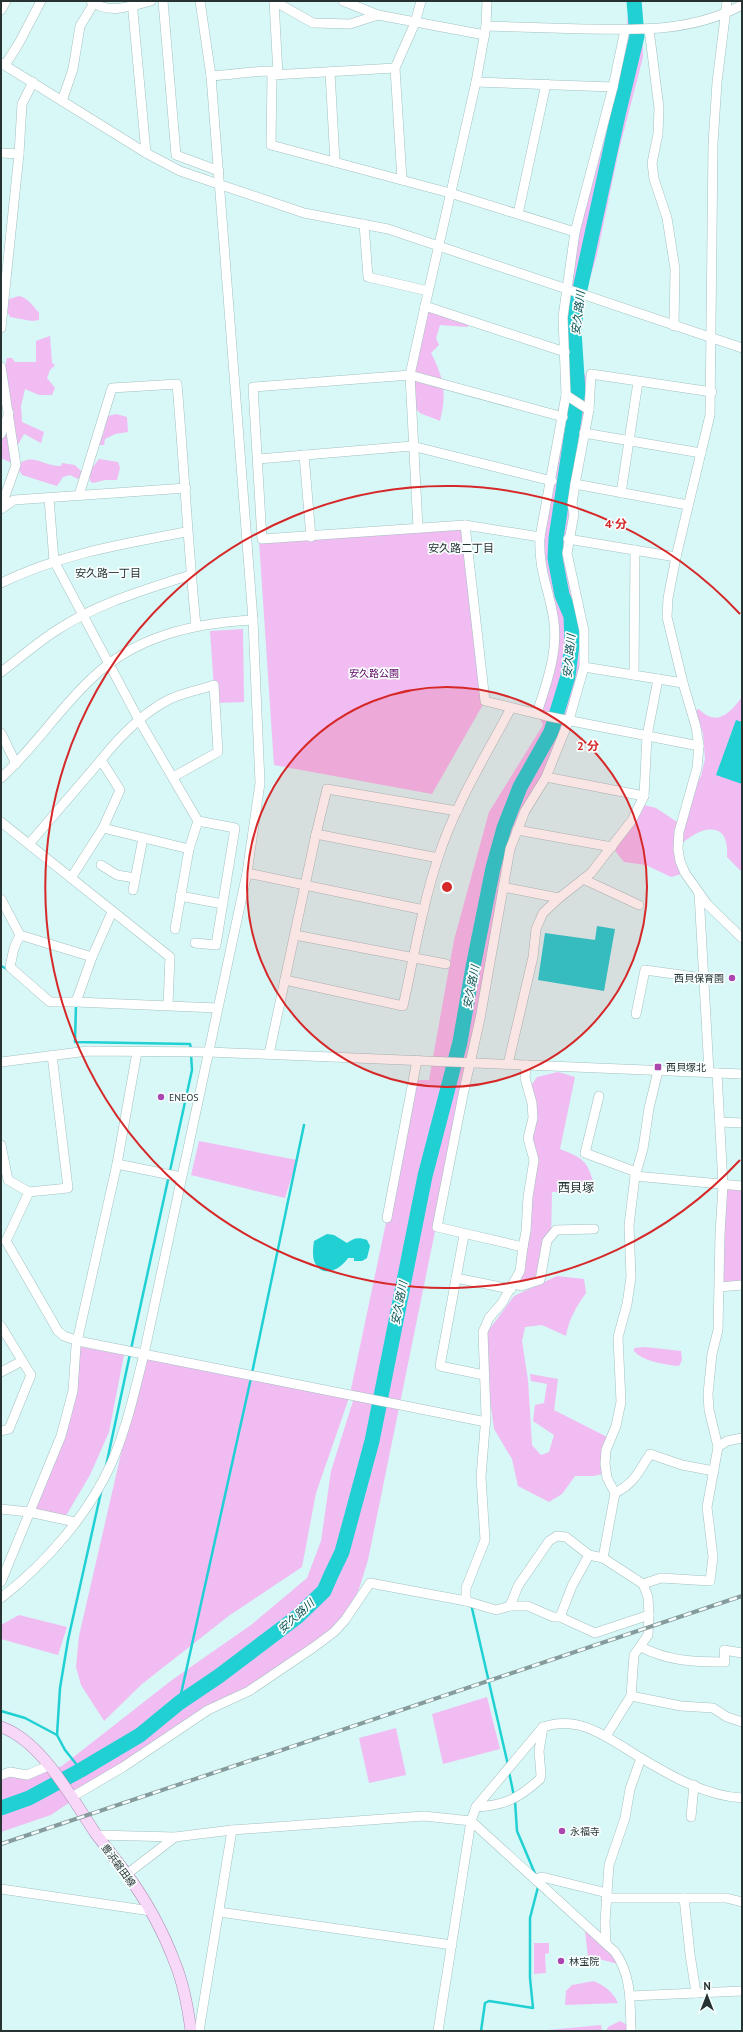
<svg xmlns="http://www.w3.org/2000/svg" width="743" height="2032" font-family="'PT Sans','Noto Sans JP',sans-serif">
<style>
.green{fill:#f1bcf2}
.water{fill:#20d0d3}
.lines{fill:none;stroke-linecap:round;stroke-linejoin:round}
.stream{stroke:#20d0d3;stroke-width:2.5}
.river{stroke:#20d0d3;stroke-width:15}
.minor-casing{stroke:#a3c1c1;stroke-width:10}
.major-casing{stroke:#ac8db1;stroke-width:12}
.minor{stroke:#fff;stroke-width:9}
.major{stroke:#f8d8f9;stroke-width:11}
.rail-casing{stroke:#869c9c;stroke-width:4}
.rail{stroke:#f8fefe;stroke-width:2.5;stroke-dasharray:8;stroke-linecap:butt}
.ring{fill:none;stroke:#d62828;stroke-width:2}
.poi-dot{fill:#aa47ae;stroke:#f8fefe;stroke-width:1.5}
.labels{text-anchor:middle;stroke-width:3.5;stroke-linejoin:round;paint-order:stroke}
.park-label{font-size:10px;fill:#5d0061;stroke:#f8fefe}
.poi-label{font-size:10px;fill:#273333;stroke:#f8fefe;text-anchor:start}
.street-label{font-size:10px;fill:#273333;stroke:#f8fefe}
.water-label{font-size:11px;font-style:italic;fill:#0d5253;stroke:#f8fefe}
.neighbourhood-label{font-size:11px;fill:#273333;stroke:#f8fefe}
.quarter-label{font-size:12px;fill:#273333;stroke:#f8fefe}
.centre{fill:#d62828;stroke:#f8fefe;stroke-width:2}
.ring-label{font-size:12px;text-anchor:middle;font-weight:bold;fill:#d62828;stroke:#f8fefe;stroke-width:3.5;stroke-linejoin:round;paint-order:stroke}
</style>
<rect width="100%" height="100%" fill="#d8f7f7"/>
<g class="green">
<polygon points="629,1 642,1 643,57 619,150 597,255 582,305 580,329 581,354 584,372 590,384 567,557 579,611 584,667 565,730 518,824 368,1560 359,1589 343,1622 314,1647 110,1775 51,1815 1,1832 1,1775 27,1776 62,1766 172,1680 251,1625 307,1578 321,1541 331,1471 353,1401 350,1395 316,1493 302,1567 230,1615 142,1684 104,1721 81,1685 76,1667 79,1636 144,1354 350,1394 416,1080 429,1080 454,940 489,812 543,725 537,713 553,653 554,623 539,551 562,422 568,278 627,23"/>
<path d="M19 296C28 298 33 306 39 313V320L32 321 10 317 6 309V300Z"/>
<path d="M425 306 468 320V327L440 325 436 338 439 345 431 353C444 378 447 394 440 421 435 418 425 416 420 413 398 392 419 332 425 306Z"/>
<path d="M50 336 52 363 55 365 50 370 47 378 55 388 52 395H39L25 389 21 406 22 422 44 432 41 443 24 434 16 448 17 465C34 452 41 466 61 466L62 463 75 465 81 471V476L78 479 70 475 63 477 57 486 22 475 16 465 1 458V434L10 412 4 372 7 358H12L15 362H36V341Z"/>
<polygon points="116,414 127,417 128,432 115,434 105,439 104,445 97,445 103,435 108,416"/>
<polygon points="99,459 118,462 120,468 117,480 105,480 93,483 90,481 89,472"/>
<polygon points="465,525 485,701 432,794 274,765 259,541"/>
<polygon points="243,629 244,702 215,703 210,631"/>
<path d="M742 697V872L727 857C728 842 725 827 706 830 697 831 685 841 678 846L685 873 671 877 646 865 624 862 612 847 640 804 656 808 677 822V844L686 805 701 776 705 759 703 734 696 710 699 709C717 728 731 712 742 697Z"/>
<path d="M558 1072 575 1077 560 1149C584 1159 586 1159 594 1184L590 1191 552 1192 551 1237 535 1281 514 1284 534 1160 528 1138 533 1118 528 1090 537 1077Z"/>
<polygon points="199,1141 297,1160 285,1198 191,1175"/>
<polygon points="726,1185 742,1187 742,1284 720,1283"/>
<path d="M557 1276 584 1279 586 1293C576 1307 569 1319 566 1336L542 1325 525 1327 522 1341 528 1380 532 1445 541 1455 549 1452 554 1435 533 1421 535 1405 544 1403 547 1384 531 1381 530 1374 558 1379 554 1410 611 1439 606 1473 594 1476H575L562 1494 549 1502 518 1486 512 1459 494 1429 484 1356 488 1331 514 1296Z"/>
<polygon points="76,1346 124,1355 109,1432 90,1475 64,1519 33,1512 67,1414"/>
<path d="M645 1347 681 1351 682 1360 679 1366C666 1365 642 1361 634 1351V1348Z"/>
<polygon points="19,1615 67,1627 58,1655 1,1639 1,1625"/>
<polygon points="487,1697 500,1749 443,1764 432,1714"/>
<polygon points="396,1728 406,1775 369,1783 359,1738"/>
<polygon points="587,1925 606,1938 618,1964 588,1956 585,1932"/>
<polygon points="534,1943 549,1943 549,1953 545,1954 546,1973 534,1974"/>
<path d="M594 1981C605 1986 613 1992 618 2003L565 2005 566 1991 572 1985Z"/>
<polygon points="620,2021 631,2027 631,2031 606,2031 608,2027"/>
<polygon points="601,2025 602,2031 537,2031"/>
</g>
<g class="water">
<polygon points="736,720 742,722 742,784 716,775"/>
<polygon points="597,926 615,929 604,991 538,980 545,933 595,940"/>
<path d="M327 1234 334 1235 347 1243C354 1238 358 1237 367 1240L370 1246 367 1258 362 1261H354V1258H348C341 1269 323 1279 315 1263 312 1257 313 1248 314 1241Z"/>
</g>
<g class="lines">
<g class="stream">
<polyline points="1,966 7,969"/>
<polyline points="76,1005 75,1042 190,1044 191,1049"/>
<polyline points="131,1349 192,1070 191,1054"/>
<polyline points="252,1373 304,1125"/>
<polyline points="106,1466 130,1354"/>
<polyline points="471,1604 508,1765"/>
<polyline points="179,1703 251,1378"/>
<polyline points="1,1711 25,1718 57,1735"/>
<polyline points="81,1770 65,1750 57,1735 60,1688 68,1640 101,1492"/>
<polyline points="509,1772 514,1796"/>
<polyline points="515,1801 517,1831 536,1876"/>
<polyline points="481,2031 485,2003 489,2001 533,2008 530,1978 530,1918 538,1887"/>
</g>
<polyline class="river" points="1,1808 29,1798 81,1770 140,1735 179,1703 219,1676 297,1617 324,1591 331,1575 342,1552 372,1441 425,1176 460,1042 473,967 493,868 504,828 520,787 551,732 568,676 572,644 571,616 562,595 555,558 556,538 578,392 574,331 577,303 618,115 637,36 634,1"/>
<g class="minor-casing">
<g id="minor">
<path d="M91 1C108 15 132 6 151 1"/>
<polyline points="132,1 146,153"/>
<polyline points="163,1 176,155 219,171"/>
<polyline points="274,1 313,23 350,24 378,15"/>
<polyline points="274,1 278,75"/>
<polyline points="343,1 378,15 485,35"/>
<polyline points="487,1 486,26 476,82 425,306 565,352"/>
<polyline points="727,1 717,82 713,144 710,415 676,557 668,598 667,617 683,683 696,727 699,746 697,768 679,832 678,849 680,861 685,873 707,904 742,938"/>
<polyline points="1,10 6,1"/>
<path d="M486 26C519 27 552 28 584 29 638 30 693 32 742 5"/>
<polyline points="649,29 659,108 658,134 652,163 654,179 667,218 675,269 674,326"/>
<polyline points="1,63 146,153 180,171 304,213 388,229 742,348"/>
<polyline points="5,65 19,43 41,1"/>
<polyline points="395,68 272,75 271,145 450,193 575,232"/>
<polyline points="330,72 335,162"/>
<path d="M211 76C232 75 251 71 272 71V75"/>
<polyline points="476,82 613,87"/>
<polyline points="62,101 73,69 80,26 94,3"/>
<polyline points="1,153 19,154"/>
<polyline points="402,180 395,68 415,23 421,1"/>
<polyline points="518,214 546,84"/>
<polyline points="364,224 368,277 428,291"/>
<polyline points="1,328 19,154 22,104 33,82"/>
<polyline points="1,367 16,465 5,496 4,507"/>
<polyline points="566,395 589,410"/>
<polyline points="584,433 701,453"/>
<polyline points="1,434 9,413"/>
<polyline points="304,455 311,537"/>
<polyline points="258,459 412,446 552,481"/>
<polyline points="621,493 638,382"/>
<path d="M79 495 112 388 177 384C184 465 188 545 196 626"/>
<polyline points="49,498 54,561 139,720 198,821 235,828 216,945 195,943"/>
<polyline points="688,505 575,484 589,410 591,374 712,392"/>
<polyline points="1,509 14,500 186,488"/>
<polyline points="465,525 485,701 546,716 699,746"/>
<polyline points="418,528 410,375 425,306"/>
<polyline points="540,537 465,525 262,539 253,387 410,375 563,417"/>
<polyline points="568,539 676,557"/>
<path d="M1 583C60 554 123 544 186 532"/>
<polyline points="584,667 683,683"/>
<path d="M1 672C20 658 38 642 57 630 98 603 145 590 190 575"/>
<polyline points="634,675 635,550"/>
<path d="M537 713C546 685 558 653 554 622 550 591 538 571 540 537L566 395 563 317 575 232 613 87 625 30"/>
<polyline points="1,733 16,764"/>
<polyline points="546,777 644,796"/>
<path d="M1 778C34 748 59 709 91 679 135 636 194 623 253 620"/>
<polyline points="1,822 170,957 168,1005"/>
<polyline points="103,828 189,849"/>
<polyline points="517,830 612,847"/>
<polyline points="316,834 438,858"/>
<polyline points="29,844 101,760"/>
<polyline points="101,865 117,875 135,878"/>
<polyline points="247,873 424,910"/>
<path d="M71 878 103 828 120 790 101 760C120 736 142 713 170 699 183 693 199 690 214 685L218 752 173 777"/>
<polyline points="583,879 639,905"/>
<polyline points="503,887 559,898"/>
<polyline points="133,890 143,838"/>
<polyline points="699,893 709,1072"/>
<polyline points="180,896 223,904"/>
<polyline points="1,899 20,935 92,957 76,1002 217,1008"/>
<polyline points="175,929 189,849 198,821"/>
<polyline points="20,935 14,948 10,967 50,1002 76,1002"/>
<polyline points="295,935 446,964"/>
<polyline points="92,957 112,912"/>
<path d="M285 980 403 1006C414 957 422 906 438 858 455 805 485 757 511 708"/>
<polyline points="636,1014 645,970 703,978"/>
<polyline points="269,1054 316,834 327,789 457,811"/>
<polyline points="1,1062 88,1051 209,1052 742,1074"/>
<polyline points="508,1064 533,957 536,929 543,913 559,898 591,873 632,820 644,796 647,736 658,679"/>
<polyline points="599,1096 585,1153 636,1172"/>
<polyline points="720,1122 742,1123"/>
<polyline points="1,1145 8,1180 29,1192 68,1188 52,1055"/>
<polyline points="117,1164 181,1177"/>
<polyline points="635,1176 742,1186"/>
<polyline points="387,1218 417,1060"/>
<polyline points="464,1235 440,1366 484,1375"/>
<polyline points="6,1241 58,1331 64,1336 78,1341 486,1422"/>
<polyline points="6,1241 29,1192"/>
<polyline points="523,1247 526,1231 528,1197 534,1160 528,1138 533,1118 532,1103 525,1078 526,1065"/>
<polyline points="456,1278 511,1289"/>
<polyline points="514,1284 521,1286 540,1280 547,1241 556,1230 594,1229"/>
<polyline points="720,1287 742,1285"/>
<polyline points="1,1326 31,1375 9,1429 1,1431"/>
<polyline points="1,1372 22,1361"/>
<polyline points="718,1447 727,1441 742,1438"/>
<path d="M615 1493C635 1483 638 1472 650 1454L682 1465 714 1471"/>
<polyline points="1,1509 29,1512 75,1522"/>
<polyline points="1,1582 61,1436 73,1391 76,1346 117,1164 137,1052"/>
<polyline points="643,1584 661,1578 710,1581 713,1557 707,1507 718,1447 709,1410 708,1394 712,1354 718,1330 720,1234 723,1185 717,1073"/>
<path d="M1 1598C46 1563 89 1514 112 1462 127 1427 135 1390 144 1354L247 873 260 783 253 620 211 76 200 1"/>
<polyline points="466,1601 466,1588 485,1540 481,1477 486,1415 483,1332 489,1318 502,1303 520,1271 523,1247 437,1227 464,1090 480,1019 510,849 525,811 546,777 569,720 584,667 584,631 567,553 574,514 572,504 575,484"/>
<polyline points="510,1606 518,1586 549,1541 557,1536 566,1537 589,1555 603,1558"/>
<polyline points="560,1617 572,1586 589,1555"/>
<path d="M641 1647C668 1661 694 1662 725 1662L724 1650 742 1653"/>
<polyline points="631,1696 681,1706 713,1708 727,1717 742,1722"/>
<polyline points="606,1736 631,1696 634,1655 648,1635 649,1615 648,1597 643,1584 603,1558 615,1493 607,1478 605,1464 606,1450 616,1426 621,1402 618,1337 627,1304 631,1277 629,1225 635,1176 643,1149 649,1108 658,1071"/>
<polyline points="1,1775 10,1772 27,1775 48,1766"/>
<polyline points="72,1797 123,1767 208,1710 249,1691 314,1647 334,1632 345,1620 370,1583 466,1601 496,1610 510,1606 528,1606 553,1617 560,1617 595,1633 649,1615"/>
<path d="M476 1807C505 1805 518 1799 540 1779L541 1775 539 1751 543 1727"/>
<polyline points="691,1817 694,1785"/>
<path d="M97 1835 175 1837 232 1830 424 1816 471 1821 615 1952C632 1976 630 2003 631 2031"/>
<polyline points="127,1874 175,1837"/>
<polyline points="535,1879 542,1877 607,1893"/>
<polyline points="1,1889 151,1911"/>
<polyline points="606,1898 726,1898 742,1902"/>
<polyline points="684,1898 690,1954 696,1993"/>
<polyline points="219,1912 452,1945"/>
<polyline points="606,1943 605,1922 609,1865 625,1818 630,1789 641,1758"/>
<polyline points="630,1996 742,1991"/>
<polyline points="199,2031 232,1830"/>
<path d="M438 2031 471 1821 476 1807 543 1727C581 1714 609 1739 641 1758 671 1776 706 1796 742 1798"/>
</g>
</g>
<g class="major-casing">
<path id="major" d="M1 1727C42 1741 72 1799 96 1834 106 1847 116 1860 126 1873 146 1900 163 1931 175 1963 184 1985 188 2008 191 2031"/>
</g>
<use href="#minor" class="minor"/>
<use href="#major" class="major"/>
<g class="rail-casing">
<polyline id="rail" points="1,1844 742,1596"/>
</g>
<use href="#rail" class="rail"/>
</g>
<circle cx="447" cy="887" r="200" fill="#d62828" fill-opacity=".12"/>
<g class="ring">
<circle cx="447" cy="887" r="200"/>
<path d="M740 1160A401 401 0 1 1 740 614"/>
</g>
<g class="poi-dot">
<circle cx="732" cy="978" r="4"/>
<rect x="654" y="1063" width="8" height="8" rx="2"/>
<circle cx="161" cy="1097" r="4"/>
<circle cx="562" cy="1831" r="4"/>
<circle cx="561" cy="1961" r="4"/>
</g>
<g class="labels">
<g class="park-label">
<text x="374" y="677">安久路公園</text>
</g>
<g class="poi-label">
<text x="724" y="982" text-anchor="end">西貝保育園</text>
<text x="666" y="1071">西貝塚北</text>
<text x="169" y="1101">ENEOS</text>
<text x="570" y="1835">永福寺</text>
<text x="569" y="1965">林宝院</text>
</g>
<g class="street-label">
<text transform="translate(119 1865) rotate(54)" y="4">豊浜磐田線</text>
</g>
<g class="water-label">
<text transform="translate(578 313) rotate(-83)" y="4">安久路川</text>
<text transform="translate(569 656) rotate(-85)" y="4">安久路川</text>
<text transform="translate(471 987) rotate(-79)" y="4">安久路川</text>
<text transform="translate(399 1303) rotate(-79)" y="4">安久路川</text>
<text transform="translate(296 1616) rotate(-42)" y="4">安久路川</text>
</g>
<g class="neighbourhood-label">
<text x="461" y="552">安久路二丁目</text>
<text x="108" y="577">安久路一丁目</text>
</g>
<g class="quarter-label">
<text x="576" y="1192">西貝塚</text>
</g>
</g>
<circle cx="447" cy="887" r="6" class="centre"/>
<g class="ring-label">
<text x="616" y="528">4 分</text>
<text x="588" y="750">2 分</text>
</g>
<rect width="743" height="2032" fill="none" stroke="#273333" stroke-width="4"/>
<g transform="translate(707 1996)" stroke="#f8fefe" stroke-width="3" paint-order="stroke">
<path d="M0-3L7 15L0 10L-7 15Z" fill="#273333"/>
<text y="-6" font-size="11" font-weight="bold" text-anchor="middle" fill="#273333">N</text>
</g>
</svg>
